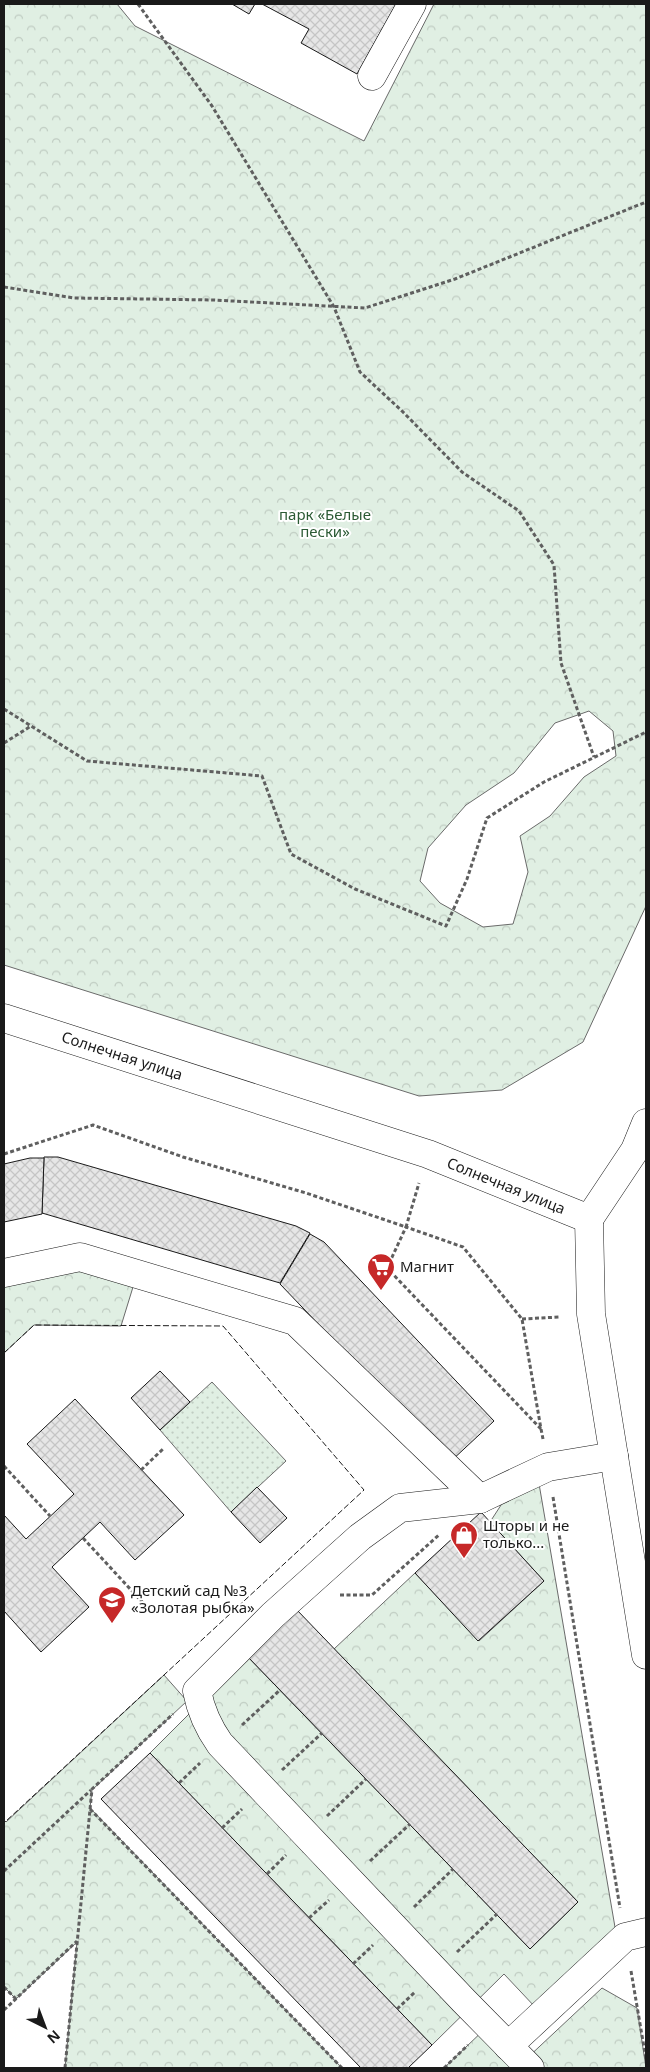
<svg xmlns="http://www.w3.org/2000/svg" width="650" height="2072" font-family="'Noto Sans',sans-serif">
<style>
.grass{fill:url(#grass-dots);stroke:#6a6a6a}
.forest{fill:url(#forest-crowns);stroke:#6a6a6a;fill-rule:evenodd}
.building{fill:url(#building-cross-hatch);stroke:#1a1a1a}
.lines{fill:none;stroke-linecap:round;stroke-linejoin:round}
.minor-casing{stroke:#1a1a1a;stroke-width:29}
.path{stroke:#5f5f5f;stroke-width:3;stroke-dasharray:4 2.5;stroke-linecap:butt}
.minor{stroke:#fff;stroke-width:28}
.fence{stroke:#1a1a1a;stroke-width:1;stroke-dasharray:6 2.5;stroke-linecap:butt}
.labels{text-anchor:middle;stroke-width:4;stroke-linejoin:round;paint-order:stroke}
.park-label{font-size:15px;fill:#2b5a34;stroke:#fff}
.street-label{font-size:15px;fill:#1a1a1a;stroke:#fff}
.poi-label{font-size:15px;fill:#1a1a1a;stroke:#fff;text-anchor:start}
</style>
<defs>
<pattern id="grass-dots" width="8" height="8" patternUnits="userSpaceOnUse" patternTransform="scale(1.25)"><rect width="8" height="8" fill="#e0efe3"/><path d="M2 2h.1M6 6h.1" fill="none" stroke="#c0ccc2" stroke-width="1.8" stroke-linecap="round"/></pattern>
<pattern id="forest-crowns" width="20" height="18" patternUnits="userSpaceOnUse" patternTransform="scale(1.25)"><rect width="20" height="18" fill="#e0efe3"/><path d="M2 6a3 3 0 1 1 6 0M12 15a3 3 0 1 1 6 0" fill="none" stroke="#c0ccc2"/></pattern>
<pattern id="building-cross-hatch" width="8" height="8" patternUnits="userSpaceOnUse" patternTransform="scale(1.25)"><rect width="8" height="8" fill="#e6e6e6"/><path d="M0 0l8 8M0 8l8-8" fill="none" stroke="#c5c5c5"/></pattern>
</defs>
<rect width="100%" height="100%" fill="#fff"/>
<polygon class="grass" points="212,1382 286,1461 231,1512 160,1430"/>
<g class="forest">
<path d="M4 4H117L135 26 364 141 434 4H646V906L583 1042 502 1090 419 1096 4 965ZM589 711 613 731 616 756 584 777 550 816 520 836 528 872 513 924 483 927 440 903 420 881 428 848 466 805 514 773 555 723Z"/>
<polygon points="80,1257 137,1274 121,1326 34,1325 4,1353 4,1273"/>
<polygon points="537,1472 616,1933 536,2008 504,1974 432,2045 150,1753 247,1656 530,1949 578,1902 334,1649 415,1573 479,1641 544,1581 490,1522 503,1502"/>
<polygon points="164,1675 187,1701 92,1790 90,1808 342,2068 65,2068 77,1942 16,1999 4,1987 4,1820 6,1822"/>
<polygon points="602,1988 637,2008 646,2068 444,2068 488,2026 524,2061"/>
</g>
<g class="building">
<polygon points="232,4 255,4 249,14"/>
<polygon points="262,4 396,4 357,74 301,43 309,29"/>
<polygon points="44,1157 58,1157 296,1226 310,1233 280,1283 42,1213"/>
<polygon points="30,1158 44,1158 42,1214 4,1222 4,1164"/>
<polygon points="310,1234 324,1242 494,1421 450,1462 280,1284"/>
<polygon points="160,1371 190,1402 160,1430 131,1398"/>
<polygon points="75,1399 184,1515 135,1560 100,1522 52,1567 89,1607 41,1652 4,1611 4,1515 26,1539 74,1494 27,1444"/>
<polygon points="257,1487 287,1518 260,1543 231,1512"/>
<polygon points="481,1512 544,1581 478,1641 415,1573"/>
<polygon points="296,1609 578,1902 530,1949 247,1656"/>
<polygon points="150,1753 432,2045 408,2068 361,2068 101,1799"/>
</g>
<g class="lines">
<g class="minor-casing">
<g id="minor">
<polyline points="372,76 412,4"/>
<polyline points="4,1018 428,1154 589,1219"/>
<polyline points="589,1219 591,1314 646,1655"/>
<polyline points="589,1219 635,1150 646,1123"/>
<polyline points="4,1273 80,1257 295,1321 480,1499"/>
<polyline points="508,2046 625,1937 646,1932"/>
<path d="M530 2068 464 2001 220 1744C208 1727 201 1712 197 1691L273 1615 360 1537 400 1508 480 1499 548 1467 614 1456"/>
</g>
</g>
<g class="path">
<polyline points="138,4 212,106 334,307 360,372 403,412 462,472 519,511 554,565 561,663 594,757"/>
<polyline points="4,287 74,298 214,300 365,308 455,279 646,202"/>
<polyline points="4,709 87,761 262,776 291,854 355,889 446,926 467,879 487,818 544,782 646,732"/>
<polyline points="4,743 31,726"/>
<polyline points="4,1154 93,1125 183,1157 306,1193 406,1227 419,1183"/>
<polyline points="522,1319 559,1317"/>
<polyline points="541,1429 387,1268 406,1227 463,1247 522,1319 541,1429 543,1439"/>
<polyline points="4,1466 50,1516"/>
<polyline points="141,1470 163,1449"/>
<polyline points="553,1497 620,1908"/>
<polyline points="83,1538 145,1605"/>
<polyline points="340,1595 372,1595 440,1534"/>
<polyline points="242,1725 280,1690"/>
<polyline points="282,1770 322,1733"/>
<polyline points="179,1783 200,1763"/>
<polyline points="90,1809 342,2068"/>
<polyline points="327,1816 366,1779"/>
<polyline points="222,1828 242,1809"/>
<polyline points="370,1861 410,1824"/>
<polyline points="4,1871 91,1790"/>
<polyline points="267,1874 286,1855"/>
<polyline points="414,1907 453,1869"/>
<polyline points="309,1918 329,1900"/>
<polyline points="457,1952 497,1914"/>
<polyline points="353,1964 373,1945"/>
<polyline points="631,1971 646,2059"/>
<polyline points="4,1987 16,1999"/>
<polyline points="397,2009 415,1992"/>
<polyline points="4,2010 77,1941"/>
<polyline points="65,2068 92,1789 173,1714"/>
<polyline points="444,2068 468,2045"/>
</g>
<use href="#minor" class="minor"/>
<polyline class="fence" points="4,1353 34,1325 223,1326 364,1490 5,1822 4,1820"/>
</g>
<defs>
<g id="supermarket-pin" transform="scale(1.4375)"><path d="M0 17L-7.5 6A9.5 9.5 0 1 1 7.5 6Z" fill="#c62828" stroke="#fff"/><path d="M-6-5.5h2.5l.6 2H6L4.5 2H-2.5L-4.4-4H-6ZM-1.5 3.2a1.3 1.3 0 1 0 .1 0ZM3 3.2a1.3 1.3 0 1 0 .1 0Z" fill="#fff"/></g>
<g id="shop-pin" transform="scale(1.4375)"><path d="M0 17L-7.5 6A9.5 9.5 0 1 1 7.5 6Z" fill="#c62828" stroke="#fff"/><path d="M-5-2.5h2.3a2.7 3.5 0 0 1 5.4 0H5L5.5 6h-11ZM-1.5-2.5h3a1.5 2.3 0 0 0-3 0Z" fill="#fff"/></g>
<g id="school-pin" transform="scale(1.4375)"><path d="M0 17L-7.5 6A9.5 9.5 0 1 1 7.5 6Z" fill="#c62828" stroke="#fff"/><path d="M0-5L7-2L0 1L-7-2ZM-4 1L0 2.5L4 1V4Q0 6-4 4Z" fill="#fff"/></g>
</defs>
<g fill-rule="evenodd">
<use href="#supermarket-pin" x="381" y="1267"/>
<use href="#shop-pin" x="464" y="1535"/>
<use href="#school-pin" x="112" y="1600"/>
</g>
<g class="labels">
<g class="park-label">
<text x="325" y="520">парк «Белые<tspan x="325" dy="17">пески»</tspan></text>
</g>
<g class="street-label">
<text transform="translate(122 1056) rotate(18)" y="5">Солнечная улица</text>
<text transform="translate(506 1186) rotate(22)" y="5">Солнечная улица</text>
</g>
<g class="poi-label">
<text x="400" y="1272">Магнит</text>
<text x="483" y="1531">Шторы и не<tspan x="483" dy="17">только...</tspan></text>
<text x="131" y="1596">Детский сад №3<tspan x="131" dy="17">«Золотая рыбка»</tspan></text>
</g>
</g>
<rect width="650" height="2072" fill="none" stroke="#1a1a1a" stroke-width="10"/>
<g transform="translate(45 2027) rotate(138)" stroke="#ffffff" stroke-width="4" paint-order="stroke">
<path d="M0-4L9 19L0 12L-9 19Z" fill="#1a1a1a"/>
<text y="-8" font-size="14" font-weight="bold" text-anchor="middle" fill="#1a1a1a">N</text>
</g>
</svg>
